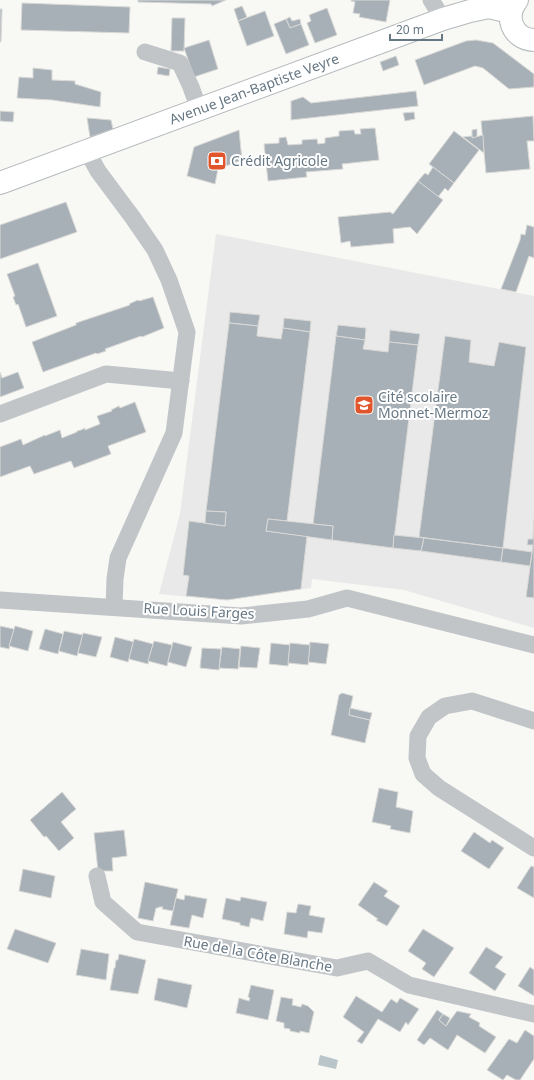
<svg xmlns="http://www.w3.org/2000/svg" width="534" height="1080" font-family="'Noto Sans',sans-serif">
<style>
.built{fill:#e8e9e8}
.water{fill:#b9c5c9}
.building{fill:#a7b0b6;stroke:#d9d9d7}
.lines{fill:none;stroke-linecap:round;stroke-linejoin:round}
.secondary-casing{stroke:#b3b9bd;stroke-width:24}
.minor{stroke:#c1c5c8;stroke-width:17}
.secondary{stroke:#fff;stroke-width:22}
.labels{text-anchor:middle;stroke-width:4;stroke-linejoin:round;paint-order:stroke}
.street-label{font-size:14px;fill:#677885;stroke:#fff}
.poi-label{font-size:14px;fill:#677885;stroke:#fff;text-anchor:start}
</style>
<rect width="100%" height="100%" fill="#f8f8f5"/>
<polygon class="built" points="216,234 534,296 534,628 404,590 312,579 311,588 227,600 159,594 180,514"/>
<polygon class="water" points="320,1055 338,1060 336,1069 318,1065"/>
<g class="building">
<polygon points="138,0 226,0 212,6 211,4 138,2"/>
<polygon points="351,0 390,0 386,22 359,17 360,14 353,13 355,2 351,1"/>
<polygon points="22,3 130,7 129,33 21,30"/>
<polygon points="242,6 247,17 238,21 234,9"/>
<polygon points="327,8 337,35 315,43 307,23 311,21 309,15"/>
<polygon points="0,9 2,9 1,42 0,42"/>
<polygon points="265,11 274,36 247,46 238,21"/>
<polygon points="290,17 292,21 300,19 301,24 290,28 286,19"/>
<polygon points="172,18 185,18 184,51 171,51"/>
<polygon points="286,19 290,28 301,24 309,45 286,54 274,24"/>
<polygon points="209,40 218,69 194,77 184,48"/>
<polygon points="476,40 493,43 534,74 534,87 509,89 483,68 475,66 424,85 415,60 466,41"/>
<polygon points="396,56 399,65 383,71 380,62"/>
<polygon points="158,67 170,69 169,76 157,74"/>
<polygon points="33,68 52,70 52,80 75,81 75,84 101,92 100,107 52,100 17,98 19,77 33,78"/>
<polygon points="416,91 418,106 291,120 291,101 303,97 311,103"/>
<polygon points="0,111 14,112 13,122 0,121"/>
<polygon points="414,112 415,119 405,121 403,113"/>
<polygon points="533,116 534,141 527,141 530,169 486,173 481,121"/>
<polygon points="87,118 111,120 113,129 90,137"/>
<polygon points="375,128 379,160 342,164 343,169 306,172 307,177 268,181 264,144 279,143 279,138 286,137 288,145 302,144 302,140 317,139 318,144 325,143 325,138 339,136 339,131 354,130 355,134 361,134 360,129"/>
<polygon points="477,129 477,137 472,138 472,130"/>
<polygon points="239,130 242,160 218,169 215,184 187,176 194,147"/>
<polygon points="454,131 479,150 454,183 429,164"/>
<polygon points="483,135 484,153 463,137 472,136 472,138"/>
<polygon points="433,167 454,183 448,191 445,188 438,197 418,181 425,173 428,175"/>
<polygon points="418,181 443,200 417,234 410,227 393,229 394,243 351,247 350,241 341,243 338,217 390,212 393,214"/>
<polygon points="66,202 77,232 0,259 0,225"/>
<polygon points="527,225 534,227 534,258 529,256 516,292 501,289 520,240 521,234 525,235"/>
<polygon points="38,263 57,316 26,327 18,304 16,305 13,297 15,296 7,274"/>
<polygon points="153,297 164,328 142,337 141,336 105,349 106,351 97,354 96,353 43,372 32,342 76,325 76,323 130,305 129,304 138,300 139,301"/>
<polygon points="230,312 260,315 258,326 229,323"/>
<polygon points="284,318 311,321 310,332 283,328"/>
<polygon points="229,323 258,326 257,336 281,339 283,328 310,332 287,521 268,519 266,531 307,536 301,589 227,600 186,596 189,576 183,575 189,521 225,526 226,512 206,511"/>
<polygon points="338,325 366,328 365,340 336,336"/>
<polygon points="390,330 420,334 418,345 389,342"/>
<polygon points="336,336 365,340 363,349 388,352 389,342 418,345 393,548 332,540 333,526 313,524"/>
<polygon points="445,336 471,340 469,362 494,366 499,342 526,347 503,548 419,537"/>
<polygon points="0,372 2,378 18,372 24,388 0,397"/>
<polygon points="135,402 146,432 108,446 111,454 74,468 71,461 34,474 30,466 0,477 0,447 21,439 23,445 45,435 45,436 60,430 62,438 77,432 77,431 81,430 85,428 85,430 100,424 97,416 112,411 111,410 119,406 120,408"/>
<polygon points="206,511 226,512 225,526 205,523"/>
<polygon points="268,519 333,526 332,540 266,531"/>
<polygon points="534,519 534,598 526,597 533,545 527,545 528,539 533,539"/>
<polygon points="394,535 424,538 421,551 393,548"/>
<polygon points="424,538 503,548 501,562 421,551"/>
<polygon points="503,548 532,552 530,566 501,562"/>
<polygon points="0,626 14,629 9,649 0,647"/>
<polygon points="15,626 33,631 28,651 9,646"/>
<polygon points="45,629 63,634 58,654 39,649"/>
<polygon points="64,631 83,635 77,656 59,651"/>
<polygon points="83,633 102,637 96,657 78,653"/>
<polygon points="115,637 134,642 128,662 110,657"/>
<polygon points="134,639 153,644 148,664 129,659"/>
<polygon points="154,641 172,645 167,666 148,661"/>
<polygon points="173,642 192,647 186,667 168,662"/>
<polygon points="310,642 329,644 326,664 308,662"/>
<polygon points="271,643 290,645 288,666 269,664"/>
<polygon points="290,643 310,645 308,665 288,663"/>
<polygon points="241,646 260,648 257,668 239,667"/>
<polygon points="222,647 240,649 238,669 219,668"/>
<polygon points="202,648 221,649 219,670 200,668"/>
<polygon points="342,693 353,696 349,715 370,720 365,743 331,735 339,695"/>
<polygon points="350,708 372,713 370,720 349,715"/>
<polygon points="379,788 398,792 396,807 413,811 410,833 390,829 391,826 372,822"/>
<polygon points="62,792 76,809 61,822 74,838 59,851 46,836 44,837 30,820"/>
<polygon points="124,830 127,856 112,858 113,871 98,871 94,833"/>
<polygon points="474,832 490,843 492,840 504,848 489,869 461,851"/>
<polygon points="531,866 534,867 534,898 517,888"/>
<polygon points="23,869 55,876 51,898 19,891"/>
<polygon points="145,882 178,889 173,911 162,909 163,907 159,907 158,908 156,908 153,921 138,918"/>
<polygon points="374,882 388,891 384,896 400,906 387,926 376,920 378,919 358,905"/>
<polygon points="185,895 207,899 203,918 192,915 189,928 170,925 176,898 184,900"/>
<polygon points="241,897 267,902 263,921 251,918 249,927 240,925 240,923 222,919 226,898 240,901"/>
<polygon points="298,904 311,906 309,915 325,918 322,933 308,931 307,938 284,934 287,912 296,913"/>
<polygon points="15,929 56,943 48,963 7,949"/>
<polygon points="423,929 454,948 434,977 422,969 426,963 408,951"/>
<polygon points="486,947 503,957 495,967 506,974 495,991 469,973"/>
<polygon points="81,949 109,954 106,980 76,975"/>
<polygon points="119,954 146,960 138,994 110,990 114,968 115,968 116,960 118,960"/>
<polygon points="530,967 534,970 534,996 518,986"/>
<polygon points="158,978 192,985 187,1008 154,1000"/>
<polygon points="251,985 274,990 268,1020 236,1013 239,998 249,1001 250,998 248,997"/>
<polygon points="356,996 382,1012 391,999 397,1003 400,998 402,999 419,1009 408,1025 406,1022 400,1032 378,1019 362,1044 357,1041 364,1032 343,1017"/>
<polygon points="281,997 293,999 292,1005 301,1007 302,1004 308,1006 314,1012 309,1033 300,1031 300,1033 290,1031 290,1029 284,1028 284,1023 276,1021"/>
<polygon points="437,1010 443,1014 439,1020 446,1026 457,1011 471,1014 469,1017 480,1023 479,1026 496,1037 485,1053 457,1035 448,1050 430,1038 424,1045 417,1040"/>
<polygon points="443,1014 450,1018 446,1026 439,1020"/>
<polygon points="525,1030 534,1036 534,1059 520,1080 516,1080 507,1075 503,1080 487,1070 509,1039 517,1043"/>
</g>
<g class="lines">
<g class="secondary-casing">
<g id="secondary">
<path d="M517 0C504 16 512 39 534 40"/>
<path id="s1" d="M0 183 443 19 470 11 489 7 510 12"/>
</g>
</g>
<g class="minor">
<polyline points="431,0 443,19"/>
<polyline points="145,52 180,63 191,87 199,109"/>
<polyline points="87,151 98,171 133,218 155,250 169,280 187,332 174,433 118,558 115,579 114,607"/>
<polyline points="0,414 106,374 181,381"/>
<polyline points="0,600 241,616 308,609 347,598 534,645"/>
<polyline points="534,721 472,701 445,706 429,717 418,736 417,758 423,774 439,788 534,848"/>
<polyline points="97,876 103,902 137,932 337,968 368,961 409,985 534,1014"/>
</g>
<use href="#secondary" class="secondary"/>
</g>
<defs>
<g id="bank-square" transform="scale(1)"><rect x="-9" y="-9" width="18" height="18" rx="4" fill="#e0552c" stroke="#fff"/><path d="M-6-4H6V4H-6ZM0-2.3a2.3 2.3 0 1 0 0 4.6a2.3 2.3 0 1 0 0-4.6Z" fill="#fff"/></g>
<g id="school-square" transform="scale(1)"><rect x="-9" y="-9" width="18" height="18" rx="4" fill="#e0552c" stroke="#fff"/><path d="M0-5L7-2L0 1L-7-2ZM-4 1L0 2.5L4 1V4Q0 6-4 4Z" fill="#fff"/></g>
</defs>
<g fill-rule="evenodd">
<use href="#bank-square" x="217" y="161"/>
<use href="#school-square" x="364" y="405"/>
</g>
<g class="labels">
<g class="street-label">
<text dy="5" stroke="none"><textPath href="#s1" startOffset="271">Avenue Jean-Baptiste Veyre</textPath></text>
<text transform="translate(199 611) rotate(3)" y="5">Rue Louis Farges</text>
<text transform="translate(258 954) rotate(10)" y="5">Rue de la Côte Blanche</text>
</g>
<g class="poi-label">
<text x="231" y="166">Crédit Agricole</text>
<text x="378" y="402">Cité scolaire<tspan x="378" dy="16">Monnet-Mermoz</tspan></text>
</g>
</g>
<path d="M390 34v6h52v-6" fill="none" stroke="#677885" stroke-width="2"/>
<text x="396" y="34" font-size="12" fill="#677885" stroke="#ffffff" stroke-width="3" paint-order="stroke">20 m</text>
</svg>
